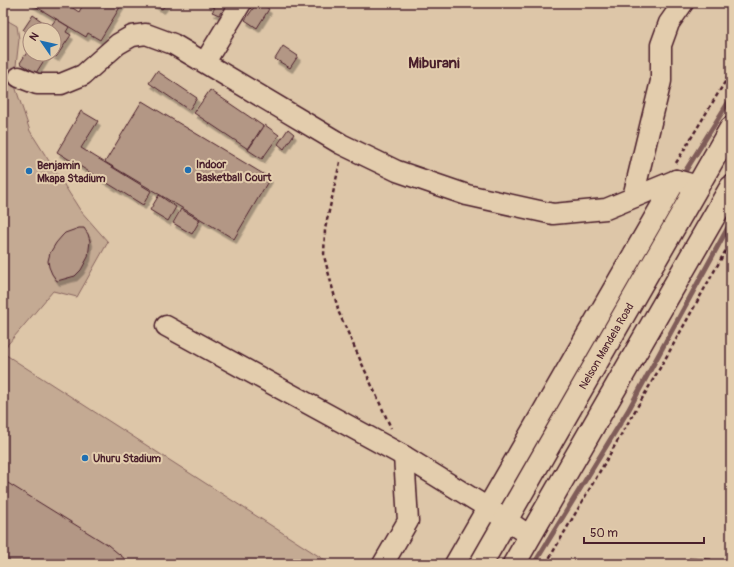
<svg xmlns="http://www.w3.org/2000/svg" width="734" height="567" font-family="Pangolin,sans-serif">
<style>
.green{fill:#c4aa93;stroke:#87645f}
.lines{fill:none;stroke-linecap:round;stroke-linejoin:round}
.stream{stroke:#7f5c58;stroke-width:5}
.building{fill:#b39785;stroke:#4a1f2b;filter:url(#shadow)}
.minor-casing{stroke:#4a1f2b;stroke-width:23}
.major-casing{stroke:#4a1f2b;stroke-width:25}
.path{stroke:#4a1f2b;stroke-width:2.5;stroke-dasharray:4 3;stroke-linecap:butt}
.minor{stroke:#e3cdad;stroke-width:20}
.major{stroke:#e3cdad;stroke-width:22}
.poi-dot{fill:#1f6fb2;stroke:#e3cdad;stroke-width:1.5}
.labels{text-anchor:middle;stroke-width:4;stroke-linejoin:round;paint-order:stroke}
.poi-label{font-size:11px;font-weight:bold;fill:#4a1f2b;stroke:#e3cdad;text-anchor:start}
.street-label{font-size:11px;fill:#4a1f2b;stroke:#e3cdad}
.district-label{font-size:15px;font-weight:bold;fill:#4a1f2b;stroke:#e3cdad}
</style>
<defs>
<filter id="shadow"><feDropShadow dx="2.5" dy="4.5" stdDeviation="0" flood-color="#0004"/></filter>
</defs>
<rect width="100%" height="100%" fill="#ddc6a8"/>
<filter id="ink" filterUnits="userSpaceOnUse"><feTurbulence type="fractalNoise" baseFrequency=".025" numOctaves="2"/><feDisplacementMap in="SourceGraphic" scale="8" xChannelSelector="R" yChannelSelector="G"/><feConvolveMatrix kernelMatrix="1 2 1 2 8 2 1 2 1" color-interpolation-filters="sRGB"/></filter>
<g filter="url(#ink)">
<g class="green">
<polygon points="3,18 17,26 19,39 15,75 16,89 30,131 80,210 108,242 77,297 53,291 3,350"/>
<polygon points="3,353 331,564 3,564"/>
</g>
<g class="lines">
<g class="stream">
<polyline points="681,178 731,98"/>
<polyline points="534,564 629,409 731,222"/>
</g>
</g>
<g class="building">
<polygon points="30,3 65,3 79,12 84,3 120,3 122,4 100,40 88,33 86,37"/>
<polygon points="152,3 167,3 162,9"/>
<polygon points="207,3 237,3 224,14 221,12 219,15 212,12 215,8"/>
<polygon points="257,3 260,3 269,9 257,28 245,20"/>
<polygon points="33,15 50,27 56,19 69,27 66,32 71,35 56,57 51,54 54,54 54,30 30,30 30,35 23,30"/>
<polygon points="283,46 298,56 290,68 275,59"/>
<polygon points="30,48 30,54 48,54 36,73 20,63"/>
<polygon points="157,71 197,98 189,110 149,83"/>
<polygon points="210,90 263,126 248,149 194,113"/>
<polygon points="142,101 270,178 234,239 105,162"/>
<polygon points="81,111 98,121 81,148 151,191 143,205 57,152"/>
<polygon points="265,125 279,135 262,159 248,150"/>
<polygon points="288,129 294,134 284,149 278,144"/>
<polygon points="159,195 176,207 168,221 150,210"/>
<polygon points="181,209 200,220 192,234 173,223"/>
<polygon points="79,228 84,228 88,234 90,241 88,257 81,270 75,276 57,281 52,274 49,267 48,261 50,253 56,243 62,236 65,233"/>
<polygon points="3,480 108,545 131,564 3,564"/>
<polygon points="689,558 711,559 711,564 689,564"/>
</g>
<g class="lines">
<g class="minor-casing">
<g id="minor">
<polyline points="205,62 241,3"/>
<polyline points="19,77 37,84 61,84 83,75 118,44 132,36 146,34 173,44 341,144 397,171 467,195 553,214 606,209 676,180 698,186"/>
<polyline points="633,197 661,81 661,45 669,23 683,3"/>
<polyline points="166,326 404,456 488,508 530,536"/>
<polyline points="383,564 408,521 404,456"/>
<polyline points="455,564 676,180"/>
</g>
</g>
<g class="major-casing">
<g id="major">
<polyline points="481,564 731,128"/>
<polyline points="514,564 731,187"/>
</g>
</g>
<g class="path">
<polyline points="340,162 325,229 324,256 339,313 391,428"/>
<polyline points="676,163 731,72"/>
<polyline points="546,564 668,354 731,241"/>
</g>
<use href="#minor" class="minor"/>
<use href="#major" class="major"/>
</g>
</g>
<g class="poi-dot">
<circle cx="188" cy="170" r="4"/>
<circle cx="29" cy="171" r="4"/>
<circle cx="85" cy="458" r="4"/>
</g>
<g class="labels">
<g class="poi-label">
<text x="196" y="168">Indoor<tspan x="196" dy="13">Basketball Court</tspan></text>
<text x="37" y="169">Benjamin<tspan x="37" dy="13">Mkapa Stadium</tspan></text>
<text x="93" y="462">Uhuru Stadium</text>
</g>
<g class="street-label">
<text transform="translate(606 346) rotate(-60)" y="4">Nelson Mandela Road</text>
</g>
<g class="district-label">
<text x="434" y="68">Miburani</text>
</g>
</g>
<rect width="734" height="567" fill="none" stroke="#e3cdad" stroke-width="16"/>
<rect x="8" y="8" width="718" height="551" fill="none" stroke="#4a1f2b" stroke-width="1.5" filter="url(#ink)"/>
<g transform="translate(42 42) rotate(304)"><circle r="19" fill="#e3cdad" stroke="#a68779"/>
<path d="M0-3L7 15L0 10L-7 15Z" fill="#1f6fb2"/>
<text y="-6" font-size="11" font-weight="bold" text-anchor="middle" fill="#4a1f2b">N</text>
</g>
<path d="M584 537v6h120v-6" fill="none" stroke="#4a1f2b" stroke-width="2"/>
<text x="590" y="537" font-size="12" fill="#4a1f2b" stroke="#e3cdad" stroke-width="3" paint-order="stroke">50 m</text>
</svg>
